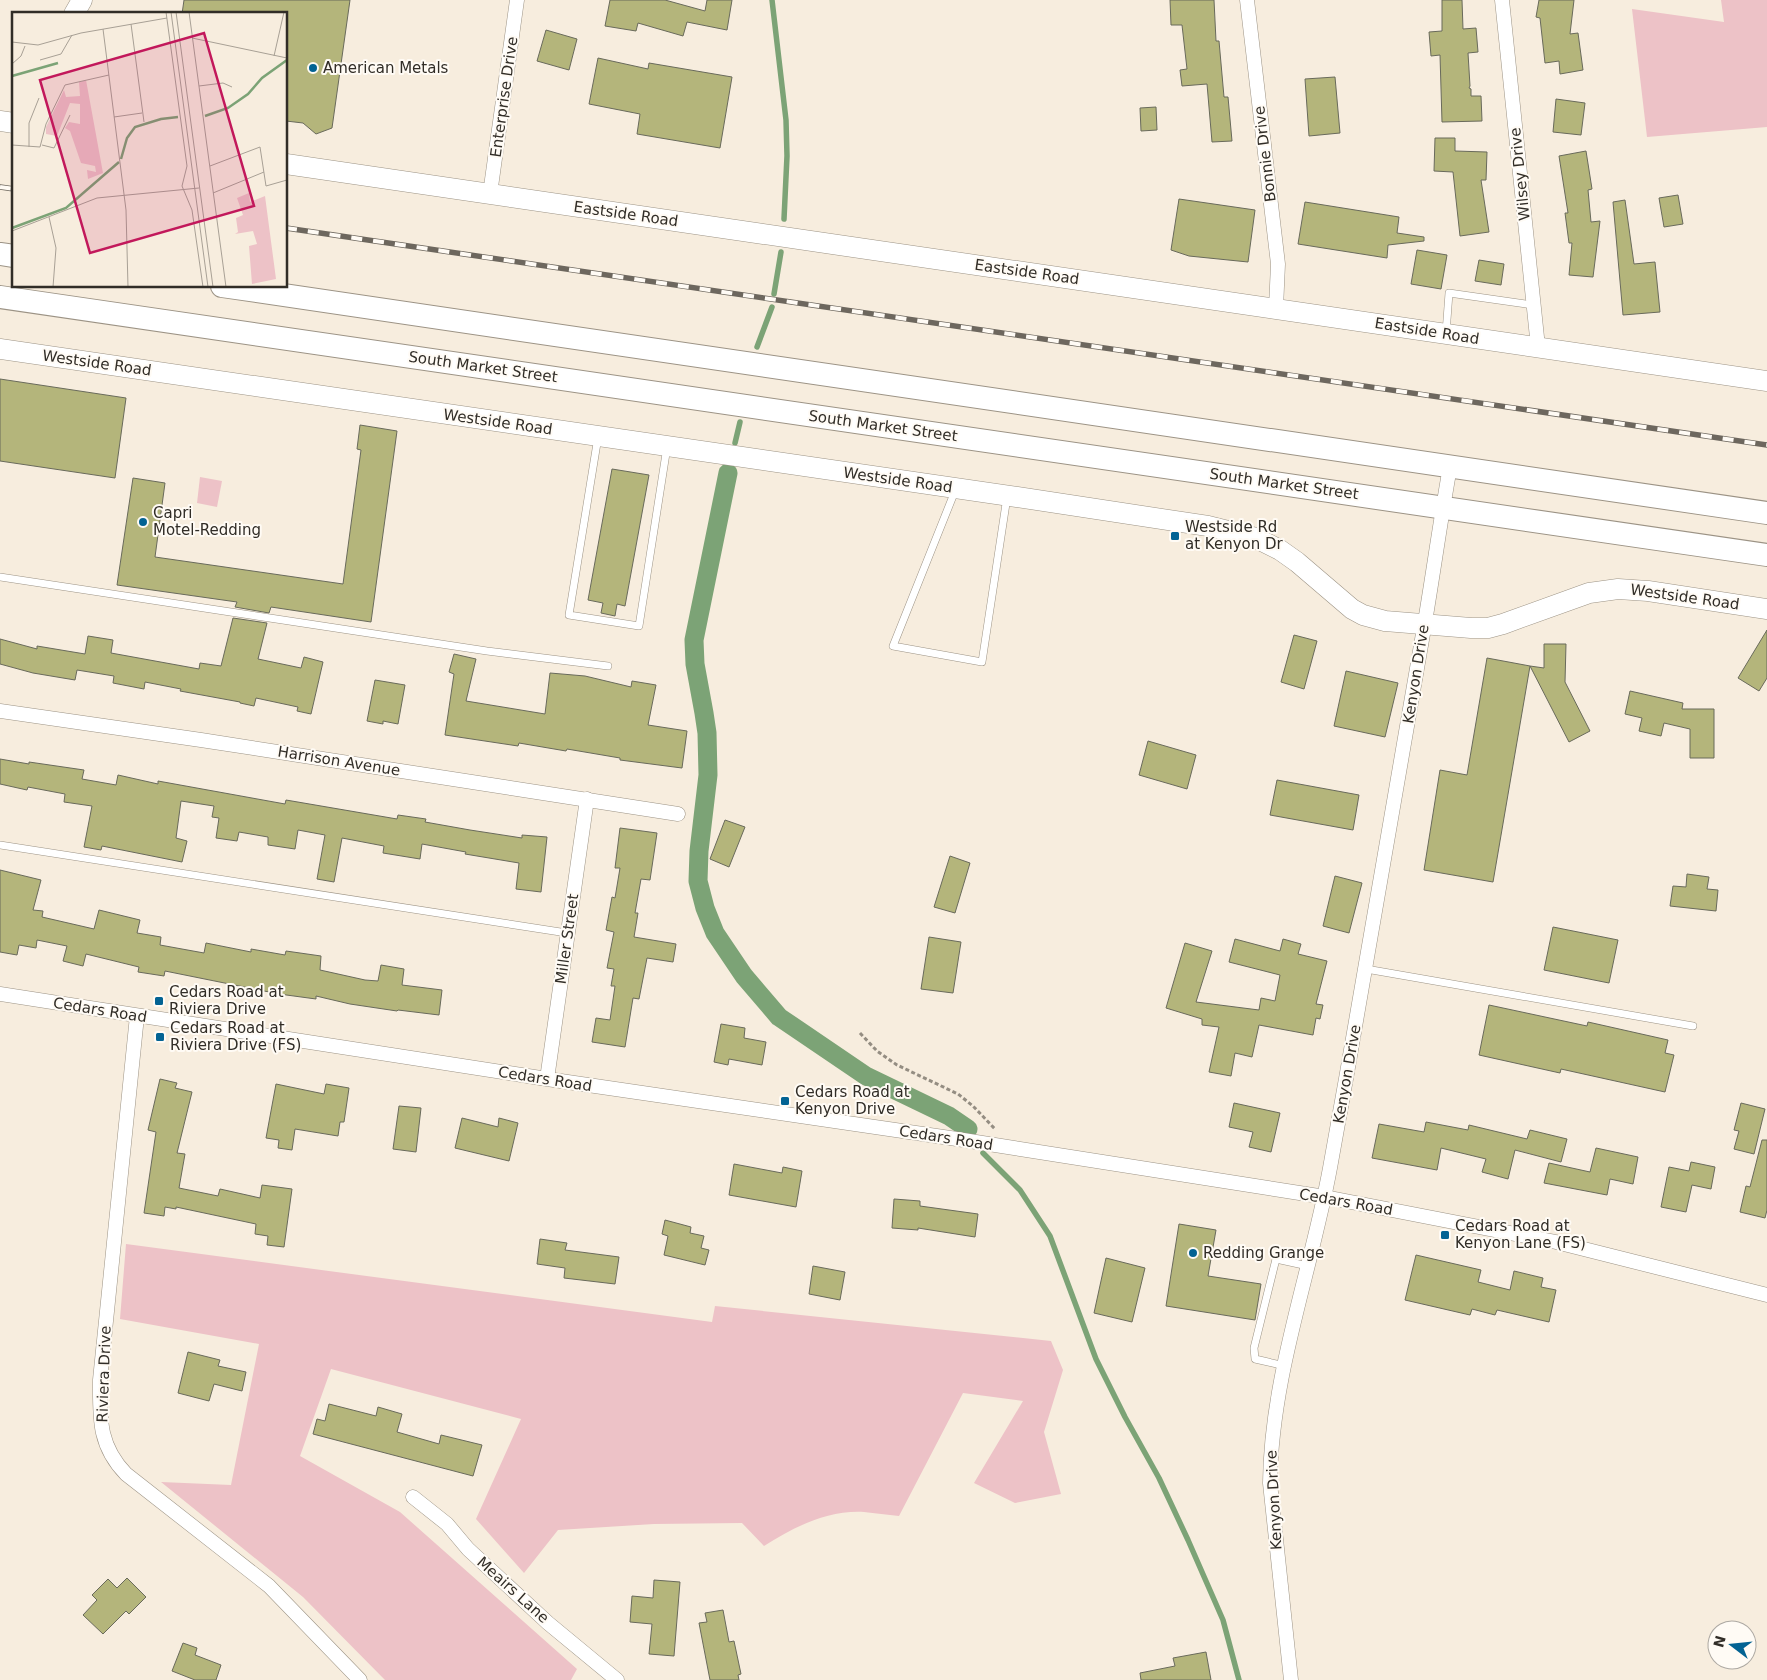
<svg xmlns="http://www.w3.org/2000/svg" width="1767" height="1680" font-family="'DejaVu Sans',sans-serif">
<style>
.green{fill:#edc2c7}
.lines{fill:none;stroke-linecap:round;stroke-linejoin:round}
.stream{stroke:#7ca376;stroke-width:5.5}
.canal{stroke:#7ca376;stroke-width:19}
.building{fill:#b4b57b;stroke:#696a5b}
.lane-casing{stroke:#9c9385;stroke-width:8}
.street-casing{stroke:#9c9385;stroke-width:15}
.secondary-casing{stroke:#9c9385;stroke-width:21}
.primary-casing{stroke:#9c9385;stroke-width:24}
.path{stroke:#948d82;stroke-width:3;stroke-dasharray:4 2.5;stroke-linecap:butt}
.lane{stroke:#fff;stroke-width:7}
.street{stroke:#fff;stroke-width:14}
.secondary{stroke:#fff;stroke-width:20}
.primary{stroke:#fff;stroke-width:22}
.rail-casing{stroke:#6d675e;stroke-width:5.5}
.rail{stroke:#fffbf5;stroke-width:4;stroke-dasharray:11;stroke-linecap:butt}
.poi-dot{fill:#036393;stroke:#fffbf5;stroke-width:2}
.labels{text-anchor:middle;stroke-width:4;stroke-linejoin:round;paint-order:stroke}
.poi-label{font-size:15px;fill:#312d27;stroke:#fffbf5;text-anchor:start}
.street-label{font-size:15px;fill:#312d27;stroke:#fffbf5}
.inset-river{fill:none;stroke:#7ca376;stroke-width:2.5}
.inset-road{fill:none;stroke:#a8a095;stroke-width:1}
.view{fill:#c2185b;fill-opacity:0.15;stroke:#c2185b;stroke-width:2.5}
.inset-edge{fill:none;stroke:#312d27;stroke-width:2.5}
</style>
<rect width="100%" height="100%" fill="#f7edde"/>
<g class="green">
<polygon points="1721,0 1767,0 1767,127 1647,137 1632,9 1724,22"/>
<polygon points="200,477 222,481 217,507 197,503"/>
<path d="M126 1244 712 1322 715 1306 1051 1341 1063 1370 1044 1432 1061 1494 1015 1503 974 1483 1023 1401 963 1393 899 1516C887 1515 875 1513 864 1512 827 1510 794 1527 764 1546L742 1523 654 1524 558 1530 524 1573 476 1519 521 1419 331 1369 300 1456 400 1512 577 1669 571 1680H385L303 1597 161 1482 231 1485 259 1344 120 1319Z"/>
</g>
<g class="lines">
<g class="stream">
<polyline points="772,0 786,120 787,156 784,219"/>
<polyline points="774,294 781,252"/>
<polyline points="757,347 772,307"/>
<polyline points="735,443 740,422"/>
<polyline points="983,1153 1020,1190 1050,1236 1096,1359 1125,1417 1159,1478 1188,1540 1223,1620 1239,1680"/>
</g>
<polyline class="canal" points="728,473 694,640 695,664 704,713 707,733 708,775 699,851 698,881 705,908 715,933 744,976 779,1017 866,1076 949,1116 968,1129"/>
</g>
<g class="building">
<polygon points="184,0 350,0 332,128 316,134 303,123 286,121 286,14 182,14"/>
<polygon points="610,0 665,0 705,11 707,0 732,0 727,30 687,22 683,36 638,23 636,31 605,26"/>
<polygon points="1170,0 1214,0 1216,41 1219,41 1224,97 1228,97 1232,141 1212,142 1207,84 1182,86 1180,70 1187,69 1182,25 1171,25"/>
<polygon points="1442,0 1462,0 1463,29 1476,28 1478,52 1468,53 1470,86 1469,88 1471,89 1471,96 1481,96 1482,121 1442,122 1440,55 1431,56 1429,32 1442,31"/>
<polygon points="1539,0 1574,0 1570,34 1578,33 1583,70 1560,74 1559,61 1545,63 1540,18 1536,17"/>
<polygon points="546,30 577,39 569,70 537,61"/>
<polygon points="598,58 648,69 649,63 732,77 720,148 637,134 640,114 589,104"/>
<polygon points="1335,77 1340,133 1309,136 1305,79"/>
<polygon points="1556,99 1585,103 1581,135 1553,132"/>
<polygon points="1156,107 1157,130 1141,131 1140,108"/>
<polygon points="1435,138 1455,138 1455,151 1487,152 1486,180 1481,180 1489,232 1460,236 1453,172 1434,171"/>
<polygon points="1586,151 1592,189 1588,190 1591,222 1600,221 1593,277 1569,275 1572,243 1569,243 1565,213 1568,213 1559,156"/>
<polygon points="1678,195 1683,224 1664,227 1659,198"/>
<polygon points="1179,199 1255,210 1248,262 1189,256 1171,250"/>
<polygon points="1625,200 1634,264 1655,262 1660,312 1623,315 1613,202"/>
<polygon points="1305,202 1399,217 1397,233 1424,237 1424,241 1388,245 1387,258 1298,244"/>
<polygon points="1417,250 1447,255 1441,289 1411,284"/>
<polygon points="1479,260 1504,264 1501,285 1475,281"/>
<polygon points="0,379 126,398 115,478 0,461"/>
<polygon points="360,425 397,431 371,622 271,607 269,613 235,607 237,602 117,585 133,478 165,483 155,557 343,584 361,450 357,449"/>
<polygon points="612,469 649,475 625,606 617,604 615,616 601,613 603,603 588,600"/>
<polygon points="233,618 267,623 258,659 301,668 304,657 323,662 311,714 297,711 298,707 256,698 254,706 240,703 240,702 180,691 181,689 145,682 144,689 113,683 114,676 77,670 75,680 33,673 0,664 0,639 37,649 37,646 85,654 88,636 113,640 111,653 199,669 200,663 221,666"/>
<polygon points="1767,630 1767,678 1759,691 1738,678"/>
<polygon points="1294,635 1317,641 1304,689 1281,682"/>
<polygon points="1544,644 1566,644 1565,682 1590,731 1569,742 1530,666 1544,668"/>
<polygon points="454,654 476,659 466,701 545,714 550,673 585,676 631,687 632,681 656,685 648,725 687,731 682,768 620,760 620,758 567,749 566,751 519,743 518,746 445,735 454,674 449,672"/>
<polygon points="1487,658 1530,666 1493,882 1424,870 1440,770 1467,775"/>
<polygon points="1346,671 1398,683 1385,737 1334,726"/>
<polygon points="375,680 405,685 398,724 383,721 383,724 367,721"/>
<polygon points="1630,691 1683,703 1682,709 1714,709 1714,758 1690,758 1690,729 1664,723 1661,736 1639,731 1642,718 1625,714"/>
<polygon points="1148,741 1196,755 1187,789 1139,775"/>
<polygon points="0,759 29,764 29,762 84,770 82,779 116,785 118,775 158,784 158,781 285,804 286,800 397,819 398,815 426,819 425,822 470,830 522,838 522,835 547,837 541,892 516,889 519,863 465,854 466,852 422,844 420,859 383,853 384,846 342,838 334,882 317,879 325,835 298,830 295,849 268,845 268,837 239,832 237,841 216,838 219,818 212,817 214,806 181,801 176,838 187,841 182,862 102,846 101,850 84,847 92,806 64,802 65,794 28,787 27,790 0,784"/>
<polygon points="1277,780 1359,795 1353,830 1270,815"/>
<polygon points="725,820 745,827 729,867 710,859"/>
<polygon points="620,828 657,833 650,880 641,879 635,913 638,913 634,937 676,944 673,962 647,958 639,999 633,998 625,1047 592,1042 596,1018 610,1020 615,986 611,986 614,969 607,968 614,932 606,930 612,897 615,898 620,868 615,868"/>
<polygon points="950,856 970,863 955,913 934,907"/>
<polygon points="0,870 41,880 33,910 43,911 42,917 94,929 99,910 140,920 137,933 161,937 160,945 204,953 206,943 251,952 251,949 285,955 286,951 321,956 320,970 365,980 378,981 381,965 404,969 402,985 442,990 439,1015 398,1010 397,1011 350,1004 316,996 316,999 279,994 165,971 164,976 138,972 139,967 86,954 83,966 63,961 67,946 37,940 36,948 19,945 17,955 0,952"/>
<polygon points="1687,874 1709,877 1707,889 1718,890 1716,911 1670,906 1673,886 1686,887"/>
<polygon points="1335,876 1362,883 1349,933 1323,926"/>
<polygon points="1553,927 1618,940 1609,983 1544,970"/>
<polygon points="929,937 961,942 953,993 921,989"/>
<polygon points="1235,939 1280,951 1283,939 1301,944 1298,954 1327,961 1316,1004 1323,1005 1320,1019 1316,1018 1313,1035 1259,1025 1252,1057 1235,1053 1231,1076 1209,1072 1219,1027 1202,1025 1202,1019 1166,1008 1185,943 1212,951 1196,1002 1259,1010 1261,998 1275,1001 1280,975 1229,962"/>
<polygon points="1489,1005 1587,1026 1588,1022 1668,1040 1665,1053 1674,1055 1665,1092 1561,1069 1560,1073 1479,1055"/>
<polygon points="721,1024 745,1028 744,1038 766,1042 762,1065 729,1059 728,1065 714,1062"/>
<polygon points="160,1079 177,1083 175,1088 192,1092 177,1153 185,1154 179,1188 218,1196 220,1189 260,1198 262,1185 292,1189 284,1247 267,1245 268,1236 255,1234 256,1224 176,1207 176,1209 165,1207 164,1216 144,1213 156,1132 148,1130"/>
<polygon points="276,1084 324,1094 326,1084 349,1088 344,1122 340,1122 338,1136 295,1129 292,1150 278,1148 279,1140 266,1138"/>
<polygon points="1234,1103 1280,1113 1271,1152 1249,1147 1253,1132 1229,1127"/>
<polygon points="1741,1103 1765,1109 1754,1154 1734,1149 1739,1131 1734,1130"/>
<polygon points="399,1106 421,1108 416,1152 393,1149"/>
<polygon points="462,1118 498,1127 499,1118 518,1123 509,1161 455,1148"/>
<polygon points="1426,1122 1468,1130 1469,1125 1527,1139 1530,1130 1567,1139 1561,1162 1515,1150 1508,1179 1482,1172 1486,1159 1441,1148 1437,1170 1372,1158 1379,1124 1424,1132"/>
<polygon points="1762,1140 1767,1140 1767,1210 1765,1218 1740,1212 1746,1186 1750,1187"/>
<polygon points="1596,1148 1638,1157 1633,1184 1610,1179 1607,1195 1544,1183 1549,1163 1590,1172"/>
<polygon points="1691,1162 1715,1167 1711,1189 1692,1185 1686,1212 1661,1207 1669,1167 1689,1171"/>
<polygon points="734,1164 782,1173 783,1167 802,1171 796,1207 729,1195"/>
<polygon points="894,1199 920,1201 920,1206 978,1214 975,1237 918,1228 918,1230 892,1228"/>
<polygon points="665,1220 691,1227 690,1233 704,1236 701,1248 709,1250 705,1265 664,1255 668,1236 662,1234"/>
<polygon points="1179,1224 1216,1230 1208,1276 1261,1284 1255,1320 1166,1306"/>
<polygon points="540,1239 567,1243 565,1250 619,1257 615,1284 564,1278 565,1268 537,1264"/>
<polygon points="1416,1255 1481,1270 1478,1282 1510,1290 1514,1271 1543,1278 1541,1287 1556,1290 1549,1322 1497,1310 1495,1315 1472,1309 1470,1315 1405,1300"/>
<polygon points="1106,1258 1145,1268 1132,1322 1094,1313"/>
<polygon points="813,1266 845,1272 840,1300 809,1294"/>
<polygon points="188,1352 220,1360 218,1366 246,1372 242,1391 214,1384 209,1401 178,1393"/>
<polygon points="329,1404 376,1416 378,1407 402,1414 397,1432 439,1444 441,1435 482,1445 473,1476 313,1434 317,1419 325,1421"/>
<polygon points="127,1578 146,1597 129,1614 126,1611 103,1634 83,1615 97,1600 92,1595 108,1579 117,1588"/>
<polygon points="654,1580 680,1582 674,1656 649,1654 652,1624 630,1622 632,1596 653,1598"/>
<polygon points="723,1610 729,1642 734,1641 741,1674 738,1675 739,1680 710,1680 699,1623 707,1622 705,1613"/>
<polygon points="183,1643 197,1648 195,1655 221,1665 216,1680 195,1680 172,1671"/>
<polygon points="1206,1652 1211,1680 1141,1680 1140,1673 1175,1666 1173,1658"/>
</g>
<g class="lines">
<g class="lane-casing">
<g id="lane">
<polyline points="1446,333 1449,293 1533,305"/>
<polyline points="598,437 569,615 639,626 667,447"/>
<polyline points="955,491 893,646 982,662 1007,497"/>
<polyline points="0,577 487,651 608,666"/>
<polyline points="0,845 567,933"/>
<polyline points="1366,969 1693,1026"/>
<polyline points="1285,1366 1255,1359 1254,1348 1276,1259 1308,1266"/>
</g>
</g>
<g class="street-casing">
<g id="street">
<polyline points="1247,0 1278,264 1276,308"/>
<polyline points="1502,0 1538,347"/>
<polyline points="490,194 517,0"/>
<polyline points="0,711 201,740 678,814"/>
<polyline points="0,994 547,1079 957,1139 1325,1197 1556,1242 1767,1295"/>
<path d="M137 1016 100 1380C100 1418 98 1445 126 1474L269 1586 360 1680"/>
<polyline points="547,1079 587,799"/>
<polyline points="413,1497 447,1524 468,1549 548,1623 617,1680"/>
<path d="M1291 1680 1270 1483C1271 1376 1311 1272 1330 1168 1361 996 1391 824 1420 651 1431 590 1439 528 1450 467"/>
</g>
</g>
<g class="secondary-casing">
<g id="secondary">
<polyline points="74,14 82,0"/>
<polyline points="0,121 14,123"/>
<polyline points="286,164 1767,381"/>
<polyline points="0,349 1017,497 1208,526 1256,538 1280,550 1297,562 1352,609 1363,615 1385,621 1471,628 1488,628 1503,624 1589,593 1618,589 1648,591 1767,609"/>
</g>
</g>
<g class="primary-casing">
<g id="primary">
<polyline points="0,254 14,256"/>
<polyline points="222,286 1767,513"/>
<polyline points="0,297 1767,555"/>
</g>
</g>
<polyline class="path" points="860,1033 877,1051 897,1065 958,1094 973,1106 995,1129"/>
<use href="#lane" class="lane"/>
<use href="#street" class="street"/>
<use href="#secondary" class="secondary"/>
<use href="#primary" class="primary"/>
<g class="rail-casing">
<g id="rail">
<polyline points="0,187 14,189"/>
<polyline points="286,228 1767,445"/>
</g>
</g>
<use href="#rail" class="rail"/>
</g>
<g class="poi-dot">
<circle cx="313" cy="68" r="5"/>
<circle cx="143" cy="522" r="5"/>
<rect x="1170" y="531" width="10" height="10" rx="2.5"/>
<rect x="154" y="996" width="10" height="10" rx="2.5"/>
<rect x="155" y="1032" width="10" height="10" rx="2.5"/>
<rect x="780" y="1096" width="10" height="10" rx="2.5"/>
<rect x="1440" y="1230" width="10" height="10" rx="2.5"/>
<circle cx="1193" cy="1253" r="5"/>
</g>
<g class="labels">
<g class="poi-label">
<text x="323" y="73">American Metals</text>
<text x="153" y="518">Capri<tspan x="153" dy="17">Motel-Redding</tspan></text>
<text x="1185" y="532">Westside Rd<tspan x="1185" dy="17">at Kenyon Dr</tspan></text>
<text x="169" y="997">Cedars Road at<tspan x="169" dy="17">Riviera Drive</tspan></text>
<text x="170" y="1033">Cedars Road at<tspan x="170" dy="17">Riviera Drive (FS)</tspan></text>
<text x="795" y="1097">Cedars Road at<tspan x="795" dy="17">Kenyon Drive</tspan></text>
<text x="1455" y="1231">Cedars Road at<tspan x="1455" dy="17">Kenyon Lane (FS)</tspan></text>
<text x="1203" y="1258">Redding Grange</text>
</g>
<g class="street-label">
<text transform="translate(504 97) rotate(-82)" y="5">Enterprise Drive</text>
<text transform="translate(1265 154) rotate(-97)" y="5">Bonnie Drive</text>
<text transform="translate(1520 174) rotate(-96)" y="5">Wilsey Drive</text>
<text transform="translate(626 214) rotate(8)" y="5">Eastside Road</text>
<text transform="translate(1027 272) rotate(8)" y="5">Eastside Road</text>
<text transform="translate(1427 331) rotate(9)" y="5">Eastside Road</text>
<text transform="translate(97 363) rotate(8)" y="5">Westside Road</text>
<text transform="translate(483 367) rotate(8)" y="5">South Market Street</text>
<text transform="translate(498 422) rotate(8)" y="5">Westside Road</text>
<text transform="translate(883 426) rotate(8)" y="5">South Market Street</text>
<text transform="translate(898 480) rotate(8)" y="5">Westside Road</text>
<text transform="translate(1284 484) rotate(8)" y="5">South Market Street</text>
<text transform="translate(1685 597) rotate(8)" y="5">Westside Road</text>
<text transform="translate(1416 674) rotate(-81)" y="5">Kenyon Drive</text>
<text transform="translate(339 761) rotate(9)" y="5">Harrison Avenue</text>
<text transform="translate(567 939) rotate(-82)" y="5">Miller Street</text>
<text transform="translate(100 1010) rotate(9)" y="5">Cedars Road</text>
<text transform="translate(1347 1074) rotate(-80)" y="5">Kenyon Drive</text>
<text transform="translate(545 1079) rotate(9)" y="5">Cedars Road</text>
<text transform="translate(946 1138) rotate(9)" y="5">Cedars Road</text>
<text transform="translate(1346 1202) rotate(10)" y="5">Cedars Road</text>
<text transform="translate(104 1374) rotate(-88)" y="5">Riviera Drive</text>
<text transform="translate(1274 1500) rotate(-93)" y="5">Kenyon Drive</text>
<text transform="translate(513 1590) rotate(42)" y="5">Meairs Lane</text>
</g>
</g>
<g transform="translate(12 12)">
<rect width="275" height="275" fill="#f7edde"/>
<path d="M74 68 91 161 76 167 75 158 84 160 83 154 69 151 58 119 53 116 57 110 68 112V92L58 91 45 124 34 122V115L52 78 54 85 68 84 67 70ZM237 181 238 190 253 184 264 267 240 272 237 234 245 232 241 219 223 222 226 220 224 206 231 203 225 186Z" fill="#edc2c7"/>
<path class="inset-river" d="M0 64 46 51M193 104 216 96 236 82 250 66 275 48M109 147 115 126 123 115 149 107 166 105M0 216 54 196 107 150"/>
<path class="inset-road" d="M154 0 175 154 170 174 180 198 191 275M159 0 196 275M164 0 201 275M177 0 214 275M119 12 132 110M91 17 114 198 116 275M180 26 275 46M0 30 26 33 69 21 155 6M262 44 272 0M28 48 49 42 60 23M0 52 9 44 13 34M187 74 211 71 220 75M102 105 130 101M0 133 28 135 34 112 53 73 97 63M30 133 42 136 58 103M17 135V111L27 86M198 154 248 135 254 174 275 168M201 181 252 160M37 205 44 236 41 275M0 219 85 186 187 176"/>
<path class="view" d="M192 21 242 194 78 241 28 68Z"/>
<rect width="275" height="275" class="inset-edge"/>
</g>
<g transform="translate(1732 1645) rotate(286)"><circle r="24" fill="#fffbf5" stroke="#ada9a3"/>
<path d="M0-4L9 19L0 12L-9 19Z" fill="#036393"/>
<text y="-8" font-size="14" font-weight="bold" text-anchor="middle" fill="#312d27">N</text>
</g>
</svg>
